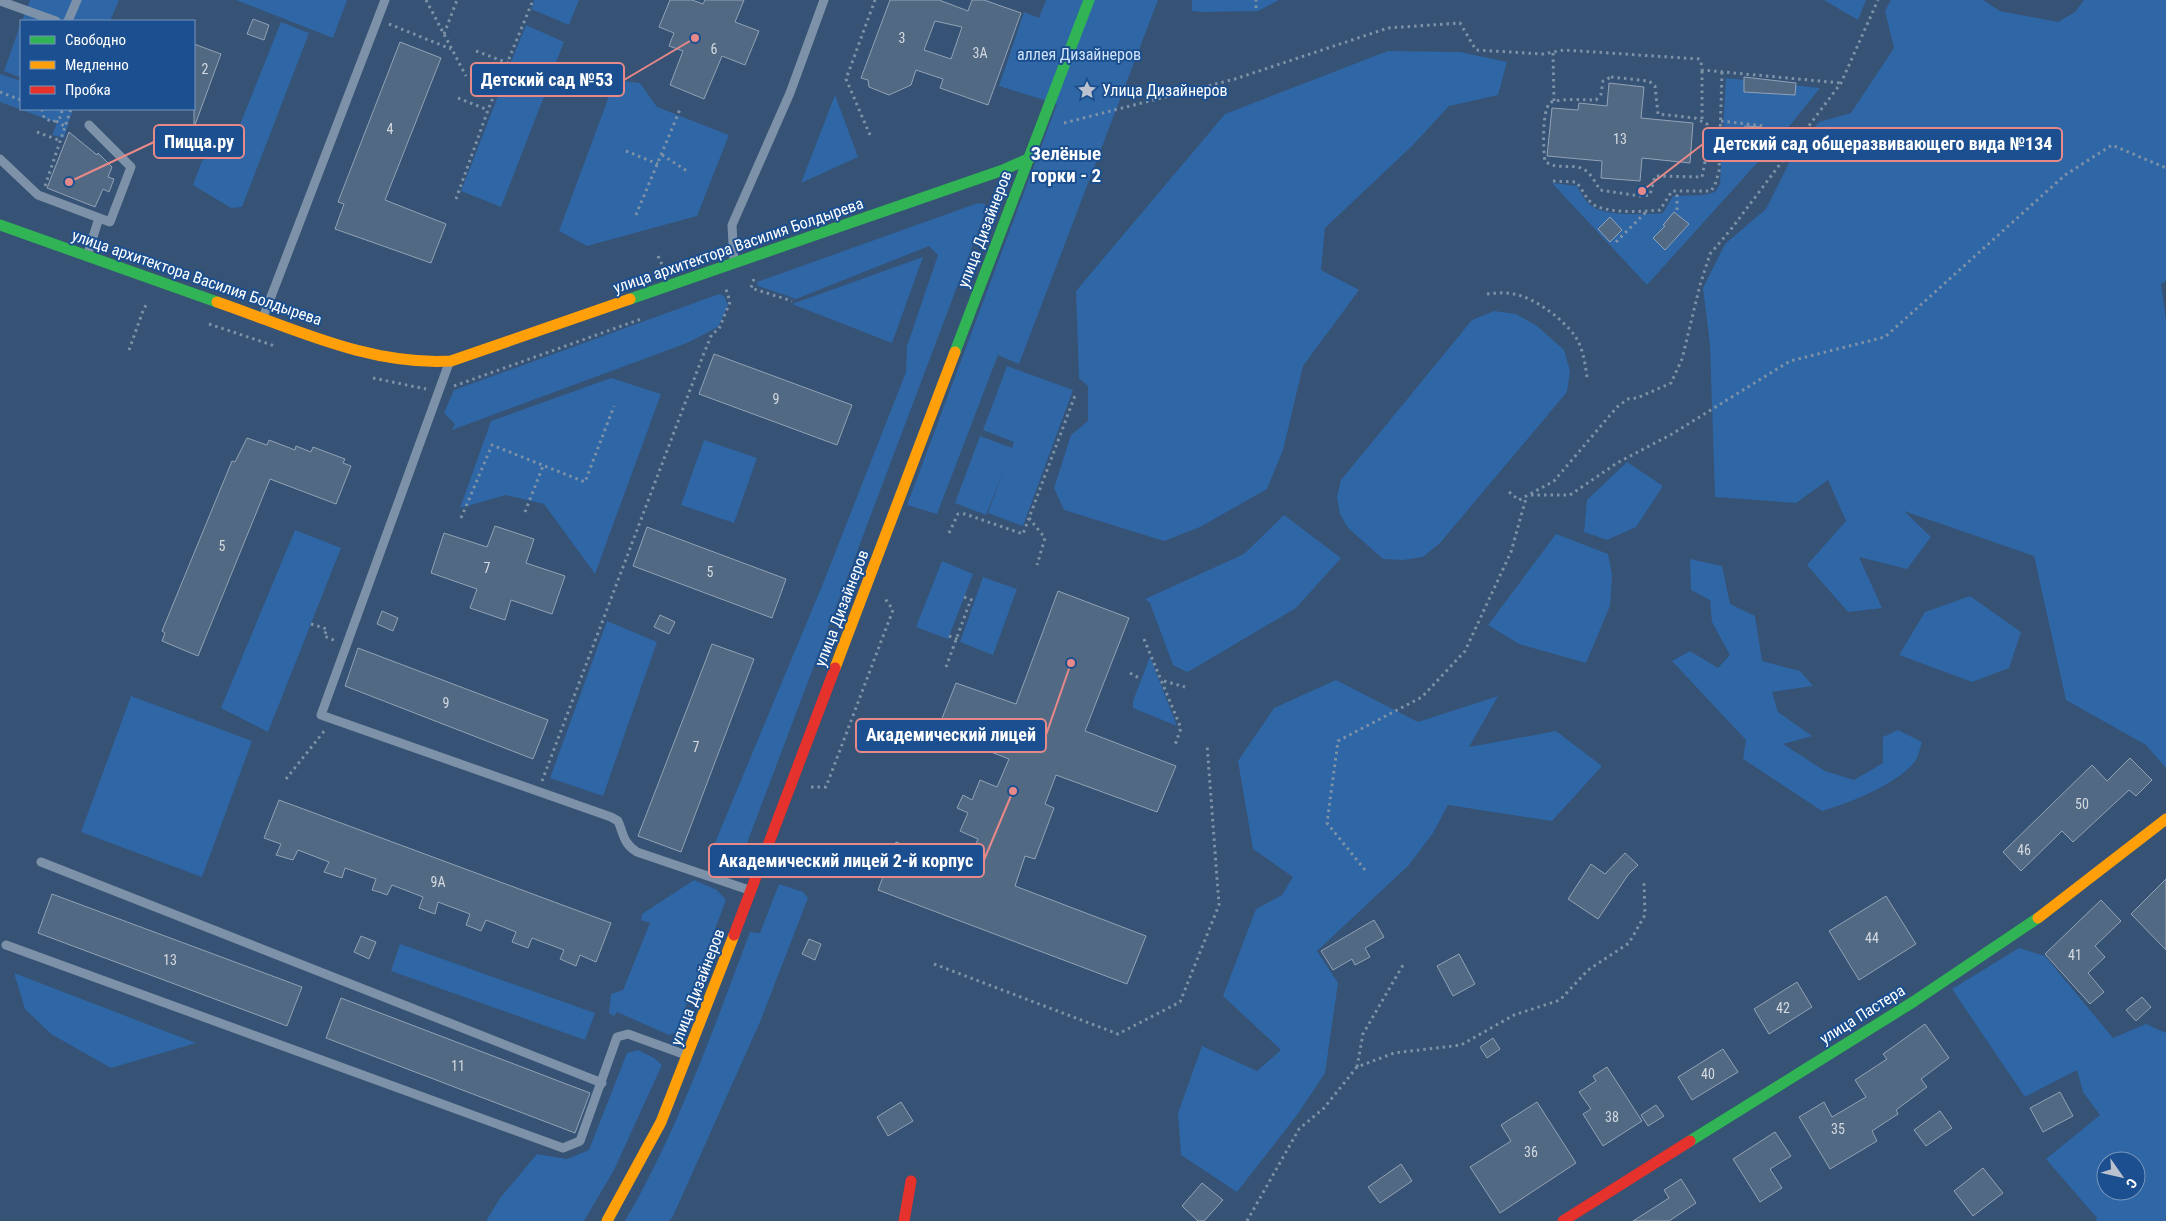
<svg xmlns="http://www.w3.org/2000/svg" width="2166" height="1221" font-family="'Roboto Condensed',sans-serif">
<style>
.green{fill:#2f66a5;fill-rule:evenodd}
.building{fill:#526984;stroke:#92a2b6;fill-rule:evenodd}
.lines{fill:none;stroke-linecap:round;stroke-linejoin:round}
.path{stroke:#7d92a8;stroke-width:3;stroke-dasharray:2.5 4;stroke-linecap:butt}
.lane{stroke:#7d92a8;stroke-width:9}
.fast{stroke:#30b455;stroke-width:11}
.slow{stroke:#ff9f0a;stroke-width:11}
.jam{stroke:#e5322d;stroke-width:11}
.labels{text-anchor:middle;stroke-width:4;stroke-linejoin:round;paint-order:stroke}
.number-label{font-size:14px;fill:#d4dae0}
.park-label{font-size:16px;fill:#cfe3fa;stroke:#1b4f8f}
.poi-label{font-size:16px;fill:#fff;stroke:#1b4f8f;text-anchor:start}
.street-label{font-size:16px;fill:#fff;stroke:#1b4f8f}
.quarter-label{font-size:19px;font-weight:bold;fill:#fff;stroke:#1b4f8f}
.leader{fill:none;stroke:#e88989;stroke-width:2}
.callout-dot{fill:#e88989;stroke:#1b4f8f;stroke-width:2}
.callout{fill:#1b4f8f;stroke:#e88989;stroke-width:2}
.callout-label{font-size:18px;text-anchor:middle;font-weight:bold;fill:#fff}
</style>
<rect width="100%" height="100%" fill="#365274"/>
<g class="green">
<polygon points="30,0 119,0 110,21 22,21"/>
<polygon points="236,0 347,0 333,38"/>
<polygon points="534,0 579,0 569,25 531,9"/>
<polygon points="1046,0 1158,0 1019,364 998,355 937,514 907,505 1057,104 999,86 1024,12 1039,18"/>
<polygon points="1192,0 1279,0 1258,11 1201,12 1192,11"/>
<polygon points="1824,0 1866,0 1858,20"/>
<polygon points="1891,0 1983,0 2000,11 2058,22 2075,12 2084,0 2166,0 2166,281 2161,284 2166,319 2166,768 2146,745 2066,700 2034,556 1904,511 1931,537 1907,569 1859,557 1882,608 1848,612 1807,565 1846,521 1828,480 1796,503 1715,497 1710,345 1703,288 1725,244 1766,209 1795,151 1819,122 1851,113 1894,48 1885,11"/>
<polygon points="281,22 309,33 242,207 231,208 193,185 202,161 233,142"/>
<polygon points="21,23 21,78 4,71"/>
<polygon points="526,25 564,42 545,90 506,74"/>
<polygon points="1388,51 1460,52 1507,62 1498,95 1449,106 1413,145 1325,228 1321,270 1359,290 1303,366 1283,450 1267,489 1200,527 1164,541 1064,510 1054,488 1071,435 1088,421 1088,386 1079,378 1076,291 1225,114"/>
<polygon points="0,74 21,81 21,109 73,109 64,138 52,135 57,123 0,102"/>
<polygon points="505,78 545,94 501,207 461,191"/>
<path d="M1726 78 1820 88 1784 133 1647 285 1552 183 1577 186C1581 194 1585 201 1593 207 1607 216 1646 215 1663 213L1673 196 1704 195 1715 192 1720 184Z"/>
<polygon points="615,80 640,83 657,107 729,135 697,216 587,246 559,231"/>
<polygon points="835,95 858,157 801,183"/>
<polygon points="978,203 985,204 986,210 738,867 727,866 709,857 824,581 906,372 907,346 938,255 929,246 796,299 758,286 757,282"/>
<polygon points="923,257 892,343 792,304"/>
<polygon points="719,294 724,296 728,305 718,327 687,343 452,430 455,424 444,413 454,390"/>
<polygon points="1494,311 1516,314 1537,326 1564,350 1570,371 1567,392 1440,543 1423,557 1403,560 1383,559 1348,528 1340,514 1337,497 1341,480 1472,320"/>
<polygon points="1007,366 1073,390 1023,526 988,513 1004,469 986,515 955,503 980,436 1012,448 1014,442 983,430"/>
<polygon points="611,378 661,394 595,574 544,504 506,495 460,508 491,421"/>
<polygon points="704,440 757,458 734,523 681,505"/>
<polygon points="1627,462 1663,486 1636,527 1607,540 1584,532 1587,500"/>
<polygon points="1284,515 1341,558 1296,608 1193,669 1187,672 1173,665 1150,603 1145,599 1244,554"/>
<polygon points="295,530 341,548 268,732 221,708"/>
<polygon points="1556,534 1608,554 1612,575 1610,606 1586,663 1519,644 1488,625"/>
<path d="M1690 559 1722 566 1730 604 1755 616 1762 661 1800 671 1813 686 1772 692 1778 712 1812 736 1783 744 1825 771 1854 780 1883 763V737L1898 730 1922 742C1920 747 1919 755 1916 760 1900 783 1848 804 1822 811L1743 759 1746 740 1672 661 1690 651 1718 668 1730 655 1712 622 1710 600 1691 590Z"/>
<polygon points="942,561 973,574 948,639 916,627"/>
<polygon points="983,577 1017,589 993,655 960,642"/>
<polygon points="1970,596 2021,632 2009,668 1972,682 1899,655 1925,612"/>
<polygon points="607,621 657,642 603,796 550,778"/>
<polygon points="1150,657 1177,726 1133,708 1133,701"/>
<polygon points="1336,680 1418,722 1498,696 1469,747 1556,731 1602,766 1552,821 1448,805 1433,833 1408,866 1317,951 1338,983 1325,1073 1297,1115 1237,1192 1181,1155 1178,1113 1202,1046 1257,1071 1281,1050 1223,996 1256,909 1282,895 1293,877 1253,849 1238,761 1274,708"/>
<polygon points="131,696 252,741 202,877 81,832"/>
<polygon points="694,880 717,890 726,900 676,1032 669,1035 617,1012 614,1016 609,1013 611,994 623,990 650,923 641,920 642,914"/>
<path d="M779 884 803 892 808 898 760 1022 673 1216 669 1221H625C678 1130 713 1030 750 932L760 933Z"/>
<polygon points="400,944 595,1013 585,1040 391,971"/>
<path d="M2019 948 2045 956 2113 1038 2146 1024 2166 1033V1221H2096L2097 1218 2046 1159 2100 1115 2083 1092 2077 1070 2025 1097 1952 989ZM2106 1161H2136V1191H2106Z"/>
<polygon points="14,973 196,1043 111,1068 51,1034 25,1009"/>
<polygon points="638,1050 654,1058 662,1065 614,1170 584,1221 486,1221 500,1198 537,1154 567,1159 589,1150 627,1053"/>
</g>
<g class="building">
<polygon points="670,0 692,0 703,4 705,0 744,0 735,22 759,31 745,65 722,56 704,99 670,85 683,51 669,46 674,33 659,27"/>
<path d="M890 0H939L968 11 972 0H984L1021 13 988 105 940 88 943 79 916 70 911 85 889 95 869 87 868 80 861 78ZM935 21 962 27 951 59 924 50Z"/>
<polygon points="253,19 269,25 264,40 247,34"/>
<polygon points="400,42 441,58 385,200 446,224 431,263 335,229 344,204 338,202"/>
<polygon points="194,44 221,54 195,125 194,125"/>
<polygon points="1744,77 1796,83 1795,95 1744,92"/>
<polygon points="1609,83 1644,87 1641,118 1693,123 1690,163 1642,158 1640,181 1601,178 1602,161 1547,156 1552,108 1578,110 1579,103 1607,106"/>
<polygon points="1745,126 1762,127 1760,146 1744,145"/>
<polygon points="69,132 97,155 98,153 112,167 108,177 114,179 109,192 103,189 95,207 47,188"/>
<polygon points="1674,212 1689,224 1665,250 1653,238 1665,226 1663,225"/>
<polygon points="1610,217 1622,230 1610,242 1598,229"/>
<polygon points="714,354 852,405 837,445 699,394"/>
<polygon points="247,438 267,445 269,440 295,450 296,446 311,452 313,447 345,459 343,463 351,466 336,504 270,479 198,656 162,641 165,633 162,631 232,461 235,462"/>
<polygon points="495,526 534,539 526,563 565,576 552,614 511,600 505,620 470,608 477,589 431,573 444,533 487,547"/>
<polygon points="647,527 786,579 772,618 633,566"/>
<polygon points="1058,591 1129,618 1085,731 1176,766 1157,812 1056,775 1045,804 1054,808 1035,859 1025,856 1015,886 1146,936 1127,984 878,890 896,842 966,869 978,839 960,831 968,813 957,808 963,795 972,800 980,780 997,787 1009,759 937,731 956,683 1016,704"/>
<polygon points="382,611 398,618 393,631 377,624"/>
<polygon points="660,615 675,622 669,634 654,627"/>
<polygon points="712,644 754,659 681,852 638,836"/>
<polygon points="358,648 548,720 533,759 345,686"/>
<polygon points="2130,758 2152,780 2136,796 2129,790 2073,842 2062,831 2021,871 2003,852 2092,765 2107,781"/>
<polygon points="279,800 611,923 596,962 580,955 576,966 560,959 564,950 532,938 528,948 512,942 516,932 486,920 481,931 466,925 470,914 438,902 435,914 419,908 423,897 392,885 387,895 379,892 372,890 376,879 345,868 342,878 324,872 329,862 298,850 293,860 276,855 281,844 264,838"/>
<polygon points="1625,853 1638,865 1628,875 1598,919 1568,899 1591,864 1605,874"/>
<polygon points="2166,879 2166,950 2131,914"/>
<polygon points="52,894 302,987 287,1026 38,933"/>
<polygon points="1886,896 1916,944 1859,980 1829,931"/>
<polygon points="2101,900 2121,921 2095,946 2105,957 2088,973 2104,992 2090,1004 2045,954"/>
<polygon points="1374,920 1384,937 1365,948 1370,957 1355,965 1352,959 1333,970 1321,951"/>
<polygon points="361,936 376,942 369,959 354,952"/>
<polygon points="809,939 821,944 815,960 802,954"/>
<polygon points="1459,954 1475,984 1453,996 1437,966"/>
<polygon points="1797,982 1812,1007 1769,1034 1754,1009"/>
<polygon points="2142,997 2151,1007 2136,1021 2126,1010"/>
<polygon points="341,998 590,1093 575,1133 326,1038"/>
<polygon points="1925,1024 1949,1058 1921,1079 1927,1087 1896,1110 1898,1114 1872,1131 1877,1141 1830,1169 1799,1117 1824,1102 1832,1117 1866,1097 1855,1080 1887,1059 1883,1054"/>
<polygon points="1493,1038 1500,1049 1487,1058 1480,1047"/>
<polygon points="1723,1049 1738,1072 1692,1100 1678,1077"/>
<polygon points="1607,1067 1642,1121 1603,1146 1583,1114 1591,1109 1579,1092 1596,1081 1593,1076"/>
<polygon points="2060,1092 2073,1116 2043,1132 2030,1108"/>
<polygon points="901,1102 913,1121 888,1136 877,1117"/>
<polygon points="1537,1102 1576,1163 1500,1213 1470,1167 1511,1141 1501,1125"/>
<polygon points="1656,1105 1664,1116 1648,1126 1641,1115"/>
<polygon points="1940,1111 1952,1128 1926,1146 1914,1130"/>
<polygon points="1775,1132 1791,1156 1770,1169 1782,1188 1760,1202 1733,1159"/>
<polygon points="1401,1164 1412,1181 1380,1203 1368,1187"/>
<polygon points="1983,1168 2003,1193 1973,1216 1954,1191"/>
<polygon points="1681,1179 1696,1203 1669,1221 1633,1221 1669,1198 1664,1190"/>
<polygon points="1202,1183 1223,1200 1204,1221 1198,1221 1182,1206"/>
</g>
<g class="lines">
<g class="path">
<polyline points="426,0 466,76"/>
<polyline points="1256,8 1256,0"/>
<polyline points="389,24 451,49"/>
<polyline points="444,34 457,0"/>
<polyline points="476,51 508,63"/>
<polyline points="1553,53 1554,101"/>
<path d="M1611 77 1649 81 1655 86 1658 114 1695 118 1707 124V151L1702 177 1655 176 1650 195 1640 196 1600 190C1595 182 1590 171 1581 168 1568 164 1555 170 1545 161 1543 150 1542 110 1550 103 1556 98 1587 100 1596 100L1601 94 1603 81Z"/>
<polyline points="0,92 21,100"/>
<polyline points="458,98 488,110"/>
<polyline points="42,109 44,118 53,122 61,117 62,109"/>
<polyline points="1702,119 1702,70"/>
<polyline points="56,121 66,127"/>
<polyline points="1721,121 1764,126"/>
<polyline points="1064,123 1235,79 1388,28 1460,23 1476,50 1543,54 1564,50 1699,59 1701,62 1702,70 1841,83"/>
<polyline points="37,132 61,141"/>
<polyline points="870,135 846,79 875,0"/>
<polyline points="626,151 658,164"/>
<polyline points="662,155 687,171"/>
<path d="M1553 181 1576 182C1583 189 1586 201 1596 206 1611 213 1643 212 1660 210L1672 191H1711L1715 185 1719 171 1722 72"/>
<polyline points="45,186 71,109"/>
<polyline points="456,199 488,110 533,0"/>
<polyline points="1677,210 1677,191"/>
<polyline points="636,215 681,107"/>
<polyline points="1616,242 1646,212"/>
<polyline points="658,256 663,267"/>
<polyline points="754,279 751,288 792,301"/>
<path d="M1487 294C1496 293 1506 292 1514 294 1535 298 1563 319 1575 336 1583 348 1585 363 1587 377"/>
<polyline points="209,324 275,346"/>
<polyline points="129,350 144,308 148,303"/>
<polyline points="373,378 426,389"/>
<polyline points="454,386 641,319"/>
<polyline points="1509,492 1519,500 1554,481 1617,407 1628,399 1637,398 1671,383 1682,359 1700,285 1710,254 1732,228 1841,83 1878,0"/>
<polyline points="1531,495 1570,495 1617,463 1672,434 1790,361 1885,337 2065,175 2112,145 2166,168"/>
<polyline points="525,512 543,466"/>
<polyline points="461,518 492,445 585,482 614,406"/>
<polyline points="1029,518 1045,538 1037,565"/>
<polyline points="949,533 958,514 965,514 1023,534 1076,393"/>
<polyline points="964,597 975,601"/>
<polyline points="311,624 327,629 324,636 336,641"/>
<polyline points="949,636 960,640"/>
<polyline points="1144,639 1181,728 1175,745"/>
<polyline points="946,667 971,599"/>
<polyline points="1130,673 1141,679"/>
<polyline points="1164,681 1185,687"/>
<polyline points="286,779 325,730"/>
<polyline points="542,781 704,353 712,334 719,329 730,302 726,289"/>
<polyline points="811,787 826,787 893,610 884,597"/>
<polyline points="1365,870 1327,823 1338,741 1422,697 1465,651 1511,552 1526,498"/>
<polyline points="934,964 1118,1034 1180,1002 1219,905 1207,744"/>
<polyline points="1357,1067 1363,1034 1403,965"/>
<polyline points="1247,1221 1299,1129 1324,1108 1357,1067 1394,1053 1461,1045 1514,1015 1560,1000 1588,970 1629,943 1645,915 1644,883"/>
</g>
<g class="lane">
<polyline points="0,1 56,21"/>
<polyline points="68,21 77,0"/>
<polyline points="0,159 38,195 110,222 131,167 89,125"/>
<polyline points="87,256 99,218"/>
<polyline points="734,262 732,225 790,93 824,0"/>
<polyline points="264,315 385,0"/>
<path d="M449 363 321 715 611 817 618 821C624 835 623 843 637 852L749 890"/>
<polyline points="41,862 602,1083"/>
<polyline points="6,945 563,1148 580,1141 617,1037 628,1034 686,1055"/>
</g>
<g class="fast">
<polyline points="0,225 217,302"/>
<polyline points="630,299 1003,170 1037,155"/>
<polyline points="955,352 1089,0"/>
<polyline points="1690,1141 1913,1002 2038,918"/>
</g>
<g class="slow">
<path d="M217 302C293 328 369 366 451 361L630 299"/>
<polyline points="835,668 955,352"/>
<polyline points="2038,918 2166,819"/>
<polyline points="607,1221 661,1122 734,935"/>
</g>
<g class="jam">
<polyline points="734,935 835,668"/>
<polyline points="904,1221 911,1181"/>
<polyline points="1563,1221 1690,1141"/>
</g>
</g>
<defs>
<g id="sight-bare" transform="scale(1.5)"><path d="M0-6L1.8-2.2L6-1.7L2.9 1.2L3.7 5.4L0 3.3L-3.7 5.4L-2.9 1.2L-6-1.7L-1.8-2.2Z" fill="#b9c2ce" stroke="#1b4f8f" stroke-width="2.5" paint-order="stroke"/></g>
</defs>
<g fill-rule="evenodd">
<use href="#sight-bare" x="1087" y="90"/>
</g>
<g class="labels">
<g class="number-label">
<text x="902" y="43">3</text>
<text x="714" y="54">6</text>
<text x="980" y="58">3А</text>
<text x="205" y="74">2</text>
<text x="390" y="134">4</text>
<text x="1620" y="144">13</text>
<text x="776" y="404">9</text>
<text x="222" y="551">5</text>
<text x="487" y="573">7</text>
<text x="710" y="577">5</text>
<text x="446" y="708">9</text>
<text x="696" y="752">7</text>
<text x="2082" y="809">50</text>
<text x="2024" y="855">46</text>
<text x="438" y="887">9А</text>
<text x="1872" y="943">44</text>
<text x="2075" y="960">41</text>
<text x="170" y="965">13</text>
<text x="1783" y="1013">42</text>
<text x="458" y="1071">11</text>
<text x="1708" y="1079">40</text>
<text x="1612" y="1122">38</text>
<text x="1838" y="1134">35</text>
<text x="1531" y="1157">36</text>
</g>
<g class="park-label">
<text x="1079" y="60">аллея Дизайнеров</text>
</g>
<g class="poi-label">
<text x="1102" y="96">Улица Дизайнеров</text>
</g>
<g class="street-label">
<text transform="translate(984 229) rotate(-69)" y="6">улица Дизайнеров</text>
<text transform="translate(738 245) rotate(-19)" y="6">улица архитектора Василия Болдырева</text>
<text transform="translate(197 277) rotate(19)" y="6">улица архитектора Василия Болдырева</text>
<text transform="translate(841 608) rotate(-69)" y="6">улица Дизайнеров</text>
<text transform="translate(697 987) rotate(-69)" y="6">улица Дизайнеров</text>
<text transform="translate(1862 1014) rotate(-32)" y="6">улица Пастера</text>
</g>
<g class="quarter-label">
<text x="1066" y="160">Зелёные<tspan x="1066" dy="22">горки - 2</tspan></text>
</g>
</g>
<path class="leader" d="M695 38L624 80M69 182L154 142M1642 191L1703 144M1071 663L1046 735M1013 791L984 860"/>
<g class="callout-dot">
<circle cx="695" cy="38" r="5"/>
<circle cx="69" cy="182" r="5"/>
<circle cx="1642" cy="191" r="5"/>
<circle cx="1071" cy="663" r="5"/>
<circle cx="1013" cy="791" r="5"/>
</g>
<g class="callout">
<rect x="471" y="63" width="153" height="33" rx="5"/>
<rect x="154" y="125" width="90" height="33" rx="5"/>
<rect x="1703" y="128" width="359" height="33" rx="5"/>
<rect x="856" y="719" width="190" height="33" rx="5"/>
<rect x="709" y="844" width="275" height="33" rx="5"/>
</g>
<g class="callout-label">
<text x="547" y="86">Детский сад №53</text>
<text x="199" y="148">Пицца.ру</text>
<text x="1883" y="150">Детский сад общеразвивающего вида №134</text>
<text x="951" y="741">Академический лицей</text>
<text x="846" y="867">Академический лицей 2-й корпус</text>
</g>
<rect x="20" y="20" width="175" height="90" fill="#1b4f8f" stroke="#7695bc"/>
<rect x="30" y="36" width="25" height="8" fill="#30b455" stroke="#7695bc"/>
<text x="65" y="45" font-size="15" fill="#ffffff">Свободно</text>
<rect x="30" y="61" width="25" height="8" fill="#ff9f0a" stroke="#7695bc"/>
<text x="65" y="70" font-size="15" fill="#ffffff">Медленно</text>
<rect x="30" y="86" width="25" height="8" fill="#e5322d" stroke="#7695bc"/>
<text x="65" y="95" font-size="15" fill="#ffffff">Пробка</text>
<g transform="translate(2121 1176) rotate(124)"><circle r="24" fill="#1b4f8f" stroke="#7695bc"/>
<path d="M0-4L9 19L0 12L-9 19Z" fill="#b9c2ce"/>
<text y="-8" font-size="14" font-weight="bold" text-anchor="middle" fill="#ffffff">С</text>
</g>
</svg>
